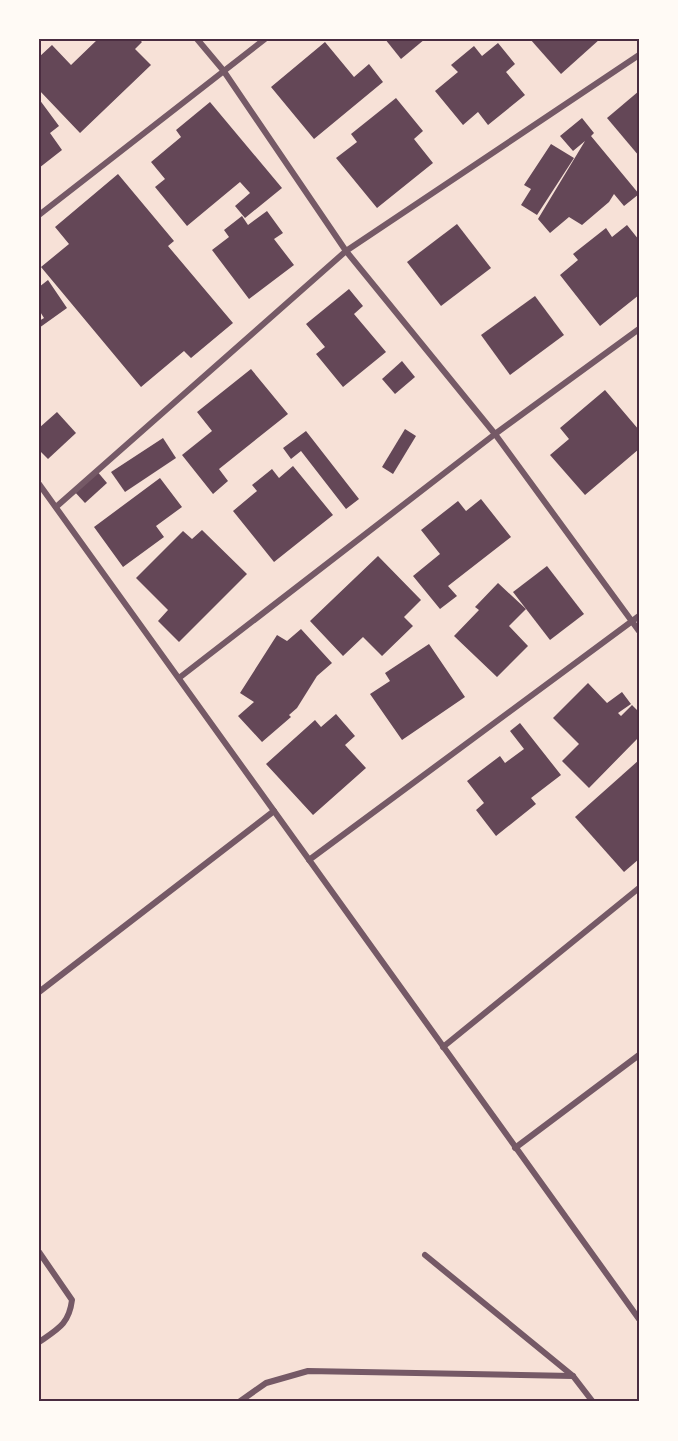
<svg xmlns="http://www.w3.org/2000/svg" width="678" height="1441" font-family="Figtree,sans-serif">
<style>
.building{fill:#644757}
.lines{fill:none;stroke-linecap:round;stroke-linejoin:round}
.minor{stroke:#755966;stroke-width:6}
.neatline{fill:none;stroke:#4a2c40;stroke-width:2}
</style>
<rect width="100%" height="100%" fill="#f7e1d7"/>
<g class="building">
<polygon points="98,39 139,39 142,42 135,49 151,65 80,133 39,90 39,57 52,45 71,65"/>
<polygon points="385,39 425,39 401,59"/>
<polygon points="530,39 600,39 561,74"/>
<polygon points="325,42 354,77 369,64 383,82 314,139 271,87"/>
<polygon points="498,43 515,64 506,72 525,95 488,125 478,112 463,125 435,91 458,72 451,65 474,46 482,56"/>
<polygon points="639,91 639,156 607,118"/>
<polygon points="396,98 423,131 414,139 433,163 377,208 336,158 357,142 351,134"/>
<polygon points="39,99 59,126 50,133 62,150 39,168"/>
<polygon points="210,102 282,188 245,218 235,206 250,193 240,182 187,226 155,187 165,179 151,162 181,137 176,130"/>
<polygon points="582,118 594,133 591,136 639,194 624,206 614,194 609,202 582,225 569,217 550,233 538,219 585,141 573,151 560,136"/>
<polygon points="551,144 574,158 537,215 521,205 531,189 524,185"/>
<polygon points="118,174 174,241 168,246 233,323 191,358 184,351 141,387 41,267 69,244 55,227"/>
<polygon points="267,211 283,233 274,239 294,265 249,299 212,250 229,237 224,230 242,216 248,225"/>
<polygon points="457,224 491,268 441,306 407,262"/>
<polygon points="627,225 639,240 639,295 600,326 560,275 578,260 573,254 606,228 612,237"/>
<polygon points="48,280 67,308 39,328 39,321 44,318 39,310 39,287"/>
<polygon points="349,289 363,306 354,314 386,352 343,387 316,354 325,347 306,324"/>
<polygon points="535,296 564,335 510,375 481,335"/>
<polygon points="402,361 415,377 395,394 382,379"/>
<polygon points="251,369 288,414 219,469 228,481 213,494 182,455 212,431 197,412"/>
<polygon points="605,390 639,430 639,449 585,495 550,455 569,439 560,428"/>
<polygon points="57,412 76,433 48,459 39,450 39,428"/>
<polygon points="405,429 416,436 393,474 382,467"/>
<polygon points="306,431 359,499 346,509 301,451 291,459 283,448"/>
<polygon points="163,438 176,458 125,492 111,472"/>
<polygon points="293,466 333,515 274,562 233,511 257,491 252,485 272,469 279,478"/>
<polygon points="96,470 107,483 85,503 73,490"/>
<polygon points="160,478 182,507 156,526 164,537 123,567 94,527"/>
<polygon points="481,499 511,537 448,586 457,596 440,609 413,576 440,554 421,530 458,501 466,511"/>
<polygon points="202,530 247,574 179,642 158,621 168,610 136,578 183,531 192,539"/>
<polygon points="378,556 421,600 404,617 413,626 382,656 363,637 343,656 310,621"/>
<polygon points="547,566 584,614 550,640 513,592"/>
<polygon points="498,583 526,609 509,626 528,646 497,677 454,636 479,610 475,607"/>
<polygon points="301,629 332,663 317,676 297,708 289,715 291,717 262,742 238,716 254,702 240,693 277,635 287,641"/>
<polygon points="429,644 465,697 402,740 370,694 390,681 385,673"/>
<polygon points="588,683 607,703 622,692 631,704 618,713 621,716 632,705 639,712 639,737 589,788 562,761 579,744 553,718"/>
<polygon points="336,714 355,736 345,745 366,768 313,815 266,764 315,720 321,727"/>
<polygon points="520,723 561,775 531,798 536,804 496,836 476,810 484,803 467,781 500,756 505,763 524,749 510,731"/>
<polygon points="639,760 639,859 624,872 575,817"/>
</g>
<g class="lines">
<g class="minor">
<polyline points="197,39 223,70 346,251 495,434 639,631"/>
<polyline points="39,215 265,39"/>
<polyline points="39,484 639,1319"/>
<polyline points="56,507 346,251 639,55"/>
<polyline points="179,678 495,434 639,329"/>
<polyline points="309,860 639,616"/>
<polyline points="39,992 274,811"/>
<polyline points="443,1047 639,888"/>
<polyline points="515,1148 639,1055"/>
<path d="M39 1252 72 1300C69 1324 58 1329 39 1342"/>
<polyline points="425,1255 573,1376 593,1402"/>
<polyline points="239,1402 266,1383 308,1371 573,1376"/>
</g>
</g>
<rect width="678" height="1441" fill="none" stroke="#fffaf5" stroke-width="81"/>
<rect x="40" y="40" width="598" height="1360" class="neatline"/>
</svg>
